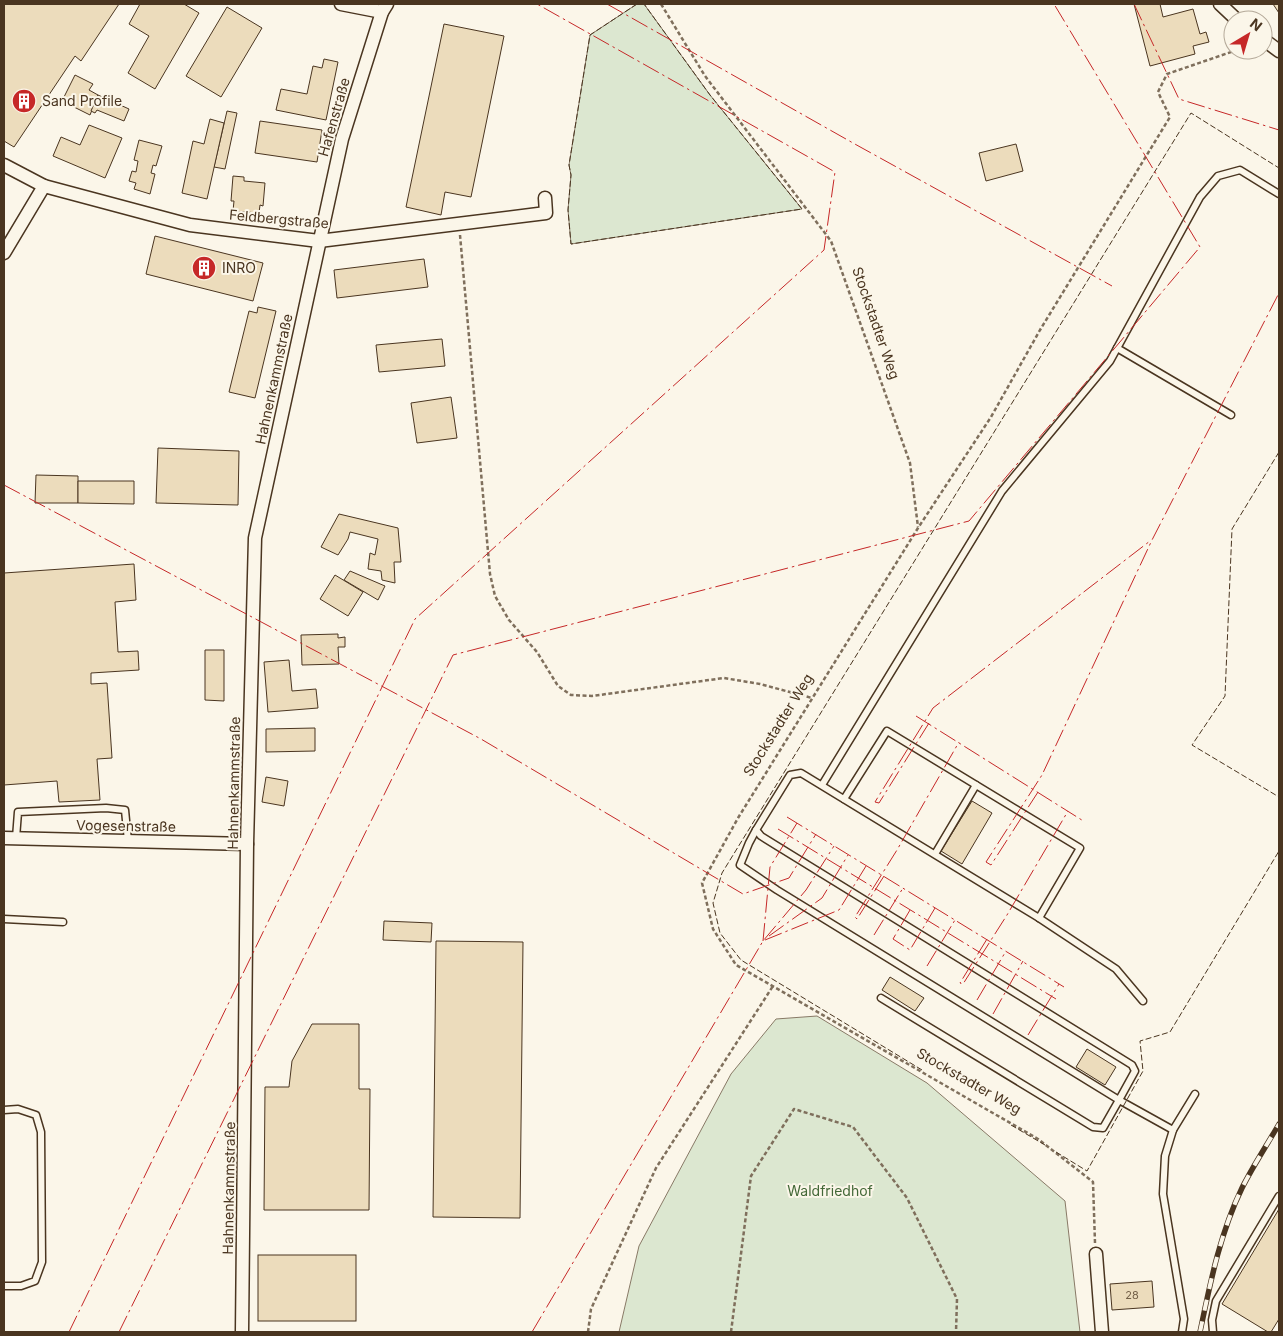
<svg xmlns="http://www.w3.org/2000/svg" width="1283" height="1336" font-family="Inter,sans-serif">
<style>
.green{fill:#dce7d0;stroke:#887966}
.building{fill:#ecdcbc;stroke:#4a3520}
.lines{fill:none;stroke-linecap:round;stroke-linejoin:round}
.service-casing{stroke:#4a3520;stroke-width:9}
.minor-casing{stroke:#4a3520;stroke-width:15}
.path{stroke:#7f6f5c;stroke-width:2.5;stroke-dasharray:4 2.5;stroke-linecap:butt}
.service{stroke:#fbf6e9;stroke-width:6}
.minor{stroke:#fbf6e9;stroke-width:12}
.rail-casing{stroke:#4a3520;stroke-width:5.5}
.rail{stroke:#fbf6e9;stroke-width:4;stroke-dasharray:11;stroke-linecap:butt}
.fence{stroke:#4a3520;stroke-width:1;stroke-dasharray:6 2.5;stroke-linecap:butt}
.power{stroke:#c62828;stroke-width:1;stroke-dasharray:18 4 2.5 4;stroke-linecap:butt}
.labels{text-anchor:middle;stroke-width:4;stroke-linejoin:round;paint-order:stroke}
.number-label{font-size:11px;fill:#725f47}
.poi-label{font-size:14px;fill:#4a3520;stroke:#fbf6e9;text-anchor:start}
.street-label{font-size:14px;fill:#4a3520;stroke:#fbf6e9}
.park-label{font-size:14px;fill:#436837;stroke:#fbf6e9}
</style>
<rect width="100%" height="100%" fill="#fbf6e9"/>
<g class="green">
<polygon points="637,4 644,4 710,95 802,209 571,244 568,210 571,175 569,165 590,35"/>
<polygon points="817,1016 927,1083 1065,1201 1080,1332 619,1332 639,1246 731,1074 776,1019"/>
</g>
<g class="building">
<polygon points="4,4 119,4 81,61 75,56 14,147 4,141"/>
<polygon points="140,4 184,4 199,13 155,89 128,73 149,36 129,24"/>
<polygon points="1134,4 1160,4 1163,17 1193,9 1200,34 1206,32 1209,42 1193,46 1195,54 1150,66"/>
<polygon points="1273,4 1279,4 1279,13"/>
<polygon points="227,7 262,28 221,97 186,76"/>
<polygon points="444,24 504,36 471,197 445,192 441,215 406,207"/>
<polygon points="324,59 338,62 326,120 276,110 281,89 307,94 313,66 322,68"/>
<polygon points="75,75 93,84 89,90 98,95 90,115 62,101"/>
<polygon points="98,95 129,109 124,121 97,110 95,113 91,111"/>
<polygon points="227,111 237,113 225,169 214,167"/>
<polygon points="210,119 224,123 207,199 182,193 193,141 204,144"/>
<polygon points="260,121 322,130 317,162 255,153"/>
<polygon points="89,125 122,138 105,178 53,156 61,137 80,145"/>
<polygon points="139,140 162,146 156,166 153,165 151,173 155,174 150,194 134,189 136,183 129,181 132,171 136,172 138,161 134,160"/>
<polygon points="1016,144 1023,171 986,181 979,153"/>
<polygon points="233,176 244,177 244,181 265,183 263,206 260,205 259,213 233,211 234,201 231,201"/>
<polygon points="155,236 263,263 253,301 146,274"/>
<polygon points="424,259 428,287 337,298 334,270"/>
<polygon points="258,307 276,311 255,398 229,392 249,311 257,313"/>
<polygon points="442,339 445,366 379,372 376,345"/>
<polygon points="451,397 457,438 417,443 411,403"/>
<polygon points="158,448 239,451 238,505 156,503"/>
<polygon points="36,475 78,476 78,503 35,503"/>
<polygon points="78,481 134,481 134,504 78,503"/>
<polygon points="339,514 398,528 401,562 394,562 395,583 382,580 381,571 368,569 370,553 375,555 378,539 350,532 348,539 338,555 321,547"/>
<polygon points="134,564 136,600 115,602 118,652 138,651 139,670 91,673 91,684 107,683 112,758 97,759 100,800 59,802 57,781 4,785 4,573"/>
<polygon points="350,571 385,586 378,600 344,580"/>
<polygon points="335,575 363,592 348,616 320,599"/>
<polygon points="338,634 338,638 345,637 345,647 338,647 339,664 302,665 301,635"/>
<polygon points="205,650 224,650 224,701 205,700"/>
<polygon points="289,660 292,691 316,689 318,708 268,712 264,662"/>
<polygon points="315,728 315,751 266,752 266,729"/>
<polygon points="266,777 288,781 284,806 262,802"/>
<polygon points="972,801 992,813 962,864 941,851"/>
<polygon points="384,921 432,923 431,942 383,940"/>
<polygon points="436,941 523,942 520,1218 433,1217"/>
<polygon points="890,977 924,998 915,1011 882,990"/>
<polygon points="312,1024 359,1024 359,1089 370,1089 369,1210 264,1210 265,1087 289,1087 292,1061"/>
<polygon points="1087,1049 1116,1067 1105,1085 1076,1067"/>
<polygon points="1279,1209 1279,1319 1271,1332 1268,1332 1222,1304"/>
<rect x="258" y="1255" width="98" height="66"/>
<polygon points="1152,1281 1154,1307 1112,1310 1110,1284"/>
</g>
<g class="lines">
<g class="service-casing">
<g id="service">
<polyline points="1117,348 1231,415"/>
<polyline points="822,785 1002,491 1110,361 1200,197 1218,176 1240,170 1279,194"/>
<polyline points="844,799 887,731 1080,848 1039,918"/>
<polyline points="756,830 749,843 740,865 777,890 1119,1100 1103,1128 1093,1127 881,998"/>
<polyline points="16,838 18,812 106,808 125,810 128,841"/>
<polyline points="935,854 976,785"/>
<polyline points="4,919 63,922"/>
<polyline points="1143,1001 1116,969 1039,918 801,773 790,775 756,830 761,836 1132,1065 1135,1071 1119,1100 1173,1130"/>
<polyline points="4,1110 18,1109 36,1115 41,1132 42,1262 35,1281 21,1286 4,1286"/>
<polyline points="1182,1332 1184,1319 1163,1194 1165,1156 1173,1130 1195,1094"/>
<polyline points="1213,1332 1212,1320 1216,1301 1279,1196"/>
</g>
</g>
<g class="minor-casing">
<g id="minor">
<polyline points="341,4 382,12"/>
<polyline points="1220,4 1237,20"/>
<polyline points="1263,39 1279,51"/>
<polyline points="4,165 44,186 190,225 319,241 546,213 545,198"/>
<polyline points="4,253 44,186"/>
<polyline points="4,838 247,844"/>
<polyline points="1096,1254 1102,1332"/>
<polyline points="242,1332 247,844 255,538 342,139 382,12 387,4"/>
</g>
</g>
<g class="path">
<polyline points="661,4 705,76 831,241 910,463 918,527"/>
<polyline points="460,235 490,574 495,596 509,620 537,652 558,686 571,695 592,696 724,678 760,684 812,698"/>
<polyline points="1095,1243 1093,1182 1038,1139 736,965 713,929 702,883 738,818 918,528 991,417 1040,330 1170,117 1158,92 1167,74 1237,50"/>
<polyline points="588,1332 591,1309 656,1168 773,986"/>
<polyline points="731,1332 751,1176 794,1109 853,1127 907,1198 957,1299 956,1332"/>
</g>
<use href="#service" class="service"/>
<use href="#minor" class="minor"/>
<g class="rail-casing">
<path id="rail" d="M1200 1332C1210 1284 1220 1233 1242 1188 1253 1166 1267 1145 1279 1124"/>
</g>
<use href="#rail" class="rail"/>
<g class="fence">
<polyline points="637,4 590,35 569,165 571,175 568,210 571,244 802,209 710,95 644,4"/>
<polyline points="1279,452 1232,529 1225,696 1192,745 1279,797"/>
<polyline points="922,1070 741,960 720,933 713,903 722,873 1191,113 1279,168"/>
<polyline points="1011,1125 1045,1145"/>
<polyline points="1056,1152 1087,1171 1143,1071 1140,1041 1170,1032 1279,851"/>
</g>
<g class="power">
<polyline points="607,4 853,143 1112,286"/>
<polyline points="1134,4 1179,99 1279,130"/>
<polyline points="4,485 481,739 743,894 789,878 816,834"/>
<polyline points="916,716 1085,822"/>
<polyline points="929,723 879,803 875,802 933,708 1150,541"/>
<polyline points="1038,792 991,865 986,862 1042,775 1152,540 1279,293"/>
<polyline points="787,817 1064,987"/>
<polyline points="778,829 1056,999"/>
<polyline points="884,876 857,919 855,917 897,850 959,742"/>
<polyline points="910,910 893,939 910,950 935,908"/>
<polyline points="874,935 903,888"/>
<polyline points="769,936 822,898 848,855"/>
<polyline points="987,939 960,983 963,984 1007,915 1068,811"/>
<polyline points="765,940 839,910 866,866"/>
<polyline points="763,941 770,867 797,823"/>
<polyline points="927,966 955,920"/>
<polyline points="977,1000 1006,951"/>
<polyline points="993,1014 1023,961"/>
<polyline points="1028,1035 1059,984"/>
<polyline points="69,1332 415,619 824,250 835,172 537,4"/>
<polyline points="119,1332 453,655 969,521 1200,247 1054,4"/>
<polyline points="532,1332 763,941 806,890 834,846"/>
</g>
</g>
<defs>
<g id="building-disc" transform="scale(1.25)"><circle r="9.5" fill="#c62828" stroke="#fbf6e9"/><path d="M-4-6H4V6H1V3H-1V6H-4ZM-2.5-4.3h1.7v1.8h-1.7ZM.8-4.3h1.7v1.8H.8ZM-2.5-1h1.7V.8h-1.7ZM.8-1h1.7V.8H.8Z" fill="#fff"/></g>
</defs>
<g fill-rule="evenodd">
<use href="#building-disc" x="24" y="101"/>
<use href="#building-disc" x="204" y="268"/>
</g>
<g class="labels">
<g class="number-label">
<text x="1132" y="1299">28</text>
</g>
<g class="poi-label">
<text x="42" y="106">Sand Profile</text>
<text x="222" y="273">INRO</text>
</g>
<g class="street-label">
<text transform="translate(334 117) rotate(-74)" y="5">Hafenstraße</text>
<text transform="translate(279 219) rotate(5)" y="5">Feldbergstraße</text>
<text transform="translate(876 323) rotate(71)" y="5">Stockstadter Weg</text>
<text transform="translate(274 379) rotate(-78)" y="5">Hahnenkammstraße</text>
<text transform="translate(778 725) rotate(-58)" y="5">Stockstadter Weg</text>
<text transform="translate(234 783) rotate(-89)" y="5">Hahnenkammstraße</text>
<text transform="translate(126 826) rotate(1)" y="5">Vogesenstraße</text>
<text transform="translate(969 1081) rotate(30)" y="5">Stockstadter Weg</text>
<text transform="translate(229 1188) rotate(-89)" y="5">Hahnenkammstraße</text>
</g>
<g class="park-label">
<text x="830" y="1196">Waldfriedhof</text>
</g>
</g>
<rect width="1283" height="1336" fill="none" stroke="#4a3520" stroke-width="10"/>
<g transform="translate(1248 35) rotate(38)"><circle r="24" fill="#fbf6e9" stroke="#b4a999"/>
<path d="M0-4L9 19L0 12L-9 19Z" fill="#c62828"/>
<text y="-8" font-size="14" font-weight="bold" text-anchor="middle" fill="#4a3520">N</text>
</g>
</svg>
